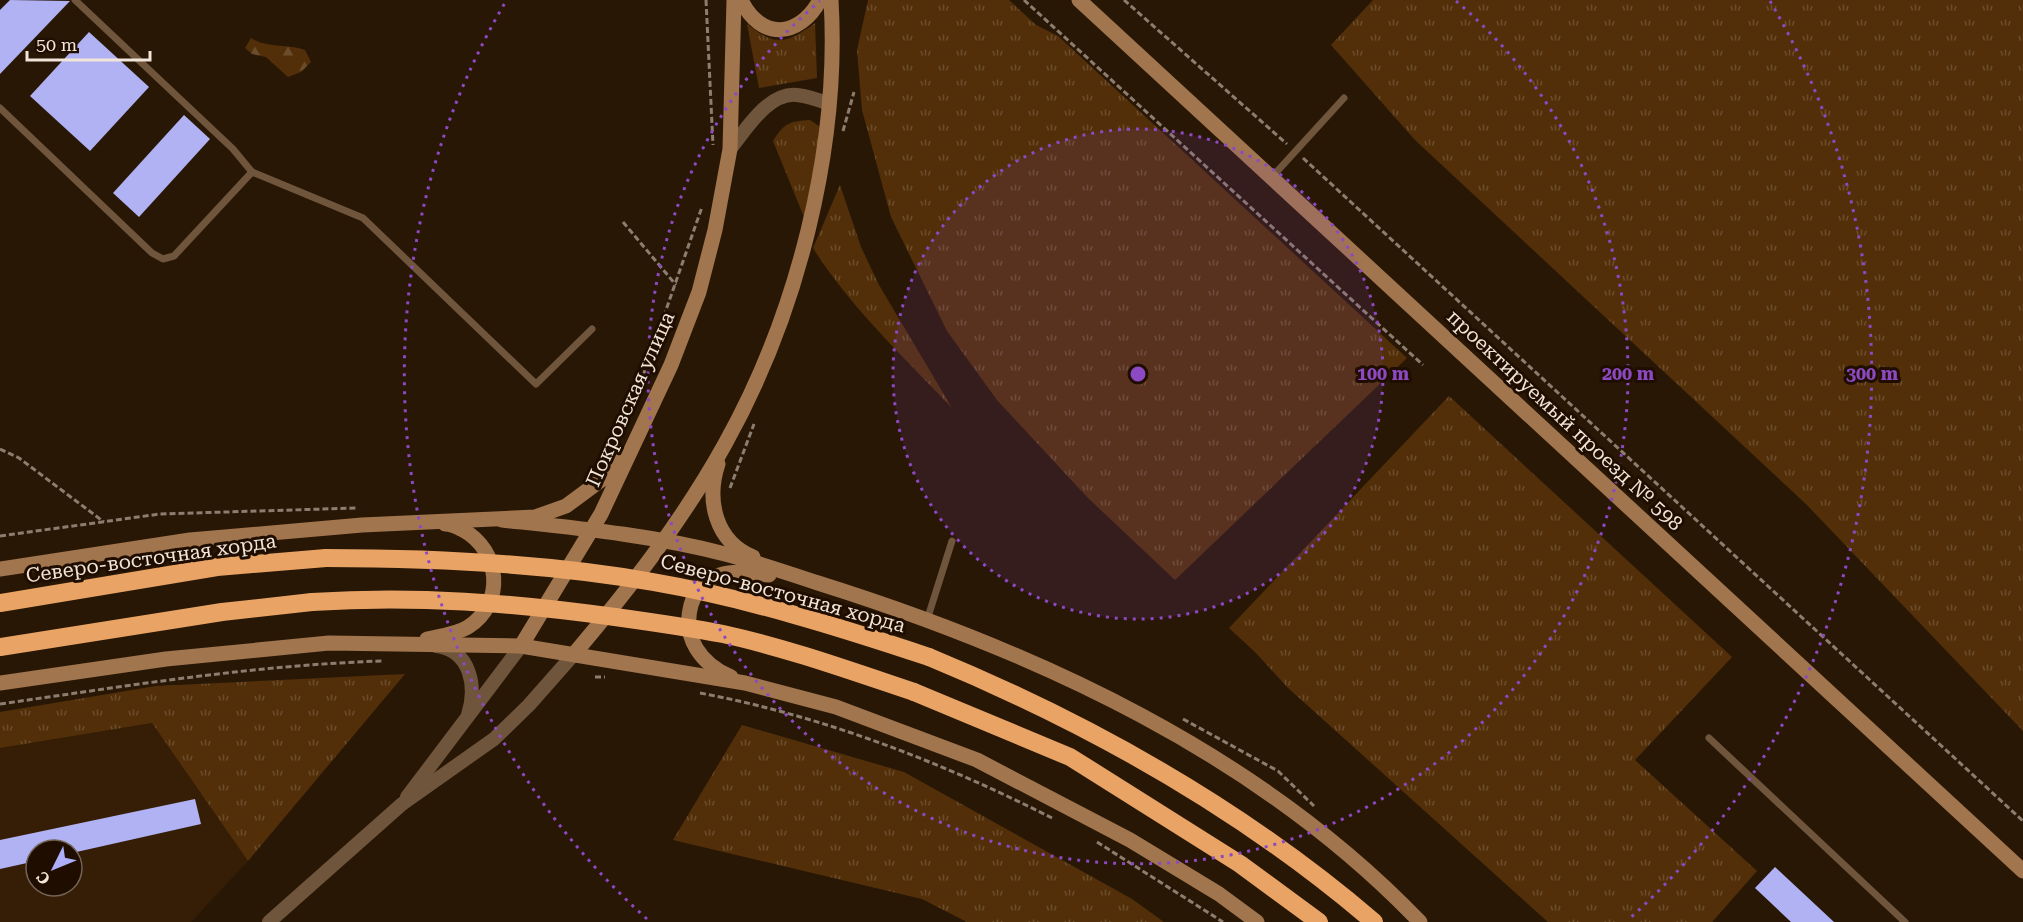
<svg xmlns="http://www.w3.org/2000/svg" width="2023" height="922" font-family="'Roboto Serif',serif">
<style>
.built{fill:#351d06;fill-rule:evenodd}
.grass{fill:url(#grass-tufts)}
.forest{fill:url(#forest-firs)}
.building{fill:#b0b2f3}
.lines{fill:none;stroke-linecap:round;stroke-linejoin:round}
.path{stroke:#8c7d6f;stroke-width:3;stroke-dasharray:6 3;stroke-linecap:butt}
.lane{stroke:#70553d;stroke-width:7}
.street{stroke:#70553d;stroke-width:14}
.secondary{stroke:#a1754d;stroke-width:15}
.highway{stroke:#e9a465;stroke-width:18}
.highway-bridge{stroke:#e9a465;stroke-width:18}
.ring{fill:none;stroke:#8d48c3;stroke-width:3;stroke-dasharray:3 6}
.labels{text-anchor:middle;stroke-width:6;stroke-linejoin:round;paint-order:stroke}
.street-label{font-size:20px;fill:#f1e4d9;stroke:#1f0e00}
.centre{fill:#8d48c3;stroke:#1f0e00;stroke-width:3}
.ring-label{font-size:18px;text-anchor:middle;font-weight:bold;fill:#8d48c3;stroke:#1f0e00;stroke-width:6;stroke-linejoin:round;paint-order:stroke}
</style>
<defs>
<pattern id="grass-tufts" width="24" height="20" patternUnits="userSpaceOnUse" patternTransform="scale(1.5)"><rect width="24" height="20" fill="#522f09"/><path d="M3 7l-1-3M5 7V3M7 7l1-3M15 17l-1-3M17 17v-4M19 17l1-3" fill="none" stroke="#6b4d2c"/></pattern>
<pattern id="forest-firs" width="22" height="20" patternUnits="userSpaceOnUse" patternTransform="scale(1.5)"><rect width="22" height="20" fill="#522f09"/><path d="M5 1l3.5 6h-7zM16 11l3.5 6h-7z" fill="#6b4d2c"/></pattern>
</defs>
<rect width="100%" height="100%" fill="#291706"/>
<path class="built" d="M152 723 248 861 191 922H0V748ZM36 850H72V886H36Z"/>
<g class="grass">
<polygon points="868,0 1009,0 1036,25 1058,36 1407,358 1175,580 1087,497 997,400 947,331 891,217 862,110 857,50"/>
<polygon points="1373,0 2023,0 2023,731 1806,504 1415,140 1331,45"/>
<path d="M815 23 817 78 759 88 747 24C776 47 786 44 815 23Z"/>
<path d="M810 120 823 129 804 217 773 141C784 123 790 121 810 120Z"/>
<path d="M840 185 861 247 879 285 952 408C904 357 851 308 813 248Z"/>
<polygon points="1449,396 1732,657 1635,760 1757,871 1712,922 1548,922 1287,687 1256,653 1229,628"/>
<polygon points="405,674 248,861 152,723 0,748 0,712 156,686"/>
<polygon points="742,725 904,772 1132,899 1164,922 967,922 922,899 673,840"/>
</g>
<path class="forest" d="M251 38C269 49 286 43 305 50L311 62 301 72 288 77 266 57 252 54 245 48Z"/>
<g class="building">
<polygon points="10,0 70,1 0,74 0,10"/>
<polygon points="89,32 149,87 90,151 30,96"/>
<polygon points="184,115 210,139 139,217 113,193"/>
<polygon points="195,799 201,824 72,853 72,850 36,850 36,861 0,869 0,840"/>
<polygon points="1775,867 1834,922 1791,922 1755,888"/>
</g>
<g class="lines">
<g class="path">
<polyline points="706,0 713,145"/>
<polyline points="1024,0 1423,365"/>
<polyline points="1124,0 1287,144"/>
<polyline points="843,131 854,92"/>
<polyline points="1303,158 2023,821"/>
<polyline points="623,222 676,285"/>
<polyline points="631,410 702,207"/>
<polyline points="0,449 19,458 104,522"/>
<polyline points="730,488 754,424"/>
<polyline points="0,536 160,514 357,508"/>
<polyline points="595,677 605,677"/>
<path d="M700 693C823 716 941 762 1052 818"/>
<path d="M0 704C127 686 254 665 383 661"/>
<polyline points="1183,719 1278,771 1314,806"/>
<polyline points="1097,842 1223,922"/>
</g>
<g class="lane">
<polyline points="75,0 233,149 252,172"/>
<polyline points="0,108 152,253 163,259 174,256 252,172 363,218 536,384 592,329"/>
<polyline points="1272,177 1344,98"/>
<polyline points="927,620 952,541"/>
<polyline points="1709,738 1905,922"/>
</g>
<g class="street">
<path d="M730 149C746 130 768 92 797 95 808 96 819 100 829 104"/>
<path d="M436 646C471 650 477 687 468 715"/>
<polyline points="407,797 521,646"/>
<polyline points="269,922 402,804 494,739 529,705 574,654"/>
</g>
<g class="secondary">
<path d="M741 0C761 41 799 38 820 0"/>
<polyline points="1079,0 2023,871"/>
<path d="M718 464C706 500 715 541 753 557"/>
<path d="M502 520C576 528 652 535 725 554 756 562 787 573 818 583 1038 652 1259 754 1420 922"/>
<polyline points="0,569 190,540 362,525 535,517 566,506 608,475 621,458"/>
<path d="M427 639C440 636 457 634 468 627 506 603 500 550 463 530 457 527 452 524 445 524"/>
<polyline points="521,646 601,514 671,365 699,292 715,230 730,149 734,0"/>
<path d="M574 654C630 588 683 520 725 444 797 315 840 148 831 0"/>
<path d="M731 677C701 664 682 638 691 605 694 594 703 582 714 577 731 569 751 573 769 575"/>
<polyline points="0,683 166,659 329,643 521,646 745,683 836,707 977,760 1130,840 1219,894 1257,922"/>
</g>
<g class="highway">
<polyline points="0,603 217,567 326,558"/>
<polyline points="0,647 222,612 312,602"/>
<path d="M929 657C1089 723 1242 809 1374 922"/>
<polyline points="914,692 1070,757 1240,864 1319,922"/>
</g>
<g class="highway-bridge">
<path d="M326 558C436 558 545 563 653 582 746 598 839 627 929 657"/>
<path d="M312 602C416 595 513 603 615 617 651 622 687 627 723 634 787 648 851 671 914 692"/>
</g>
</g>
<circle cx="1138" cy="374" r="245" fill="#8d48c3" fill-opacity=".12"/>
<g class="ring">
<circle cx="1138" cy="374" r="245"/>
<path d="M1456 1A490 490 0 1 1 820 1"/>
<path d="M647 919A734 734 0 0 1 506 1M1770 1A734 734 0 0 1 1629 919"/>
</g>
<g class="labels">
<g class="street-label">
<text transform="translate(630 399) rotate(-66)" y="7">Покровская улица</text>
<text transform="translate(1565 420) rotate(43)" y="7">проектируемый проезд № 598</text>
<text transform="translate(151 558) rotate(-8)" y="7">Северо-восточная хорда</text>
<text transform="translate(783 593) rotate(15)" y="7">Северо-восточная хорда</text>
</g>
</g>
<circle cx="1138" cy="374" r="9" class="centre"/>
<g class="ring-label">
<text x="1383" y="380">100 m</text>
<text x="1628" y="380">200 m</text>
<text x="1872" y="380">300 m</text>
</g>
<g transform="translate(54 868) rotate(227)"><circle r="28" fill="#1f0e00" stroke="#736457" stroke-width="1.5"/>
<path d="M0-4.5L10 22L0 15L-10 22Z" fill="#adaffb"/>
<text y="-9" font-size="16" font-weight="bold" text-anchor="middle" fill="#f1e4d9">С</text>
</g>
<path d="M27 51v9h123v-9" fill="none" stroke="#f1e4d9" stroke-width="3"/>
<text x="36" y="51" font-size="18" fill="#f1e4d9" stroke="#1f0e00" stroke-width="4.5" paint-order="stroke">50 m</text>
</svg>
